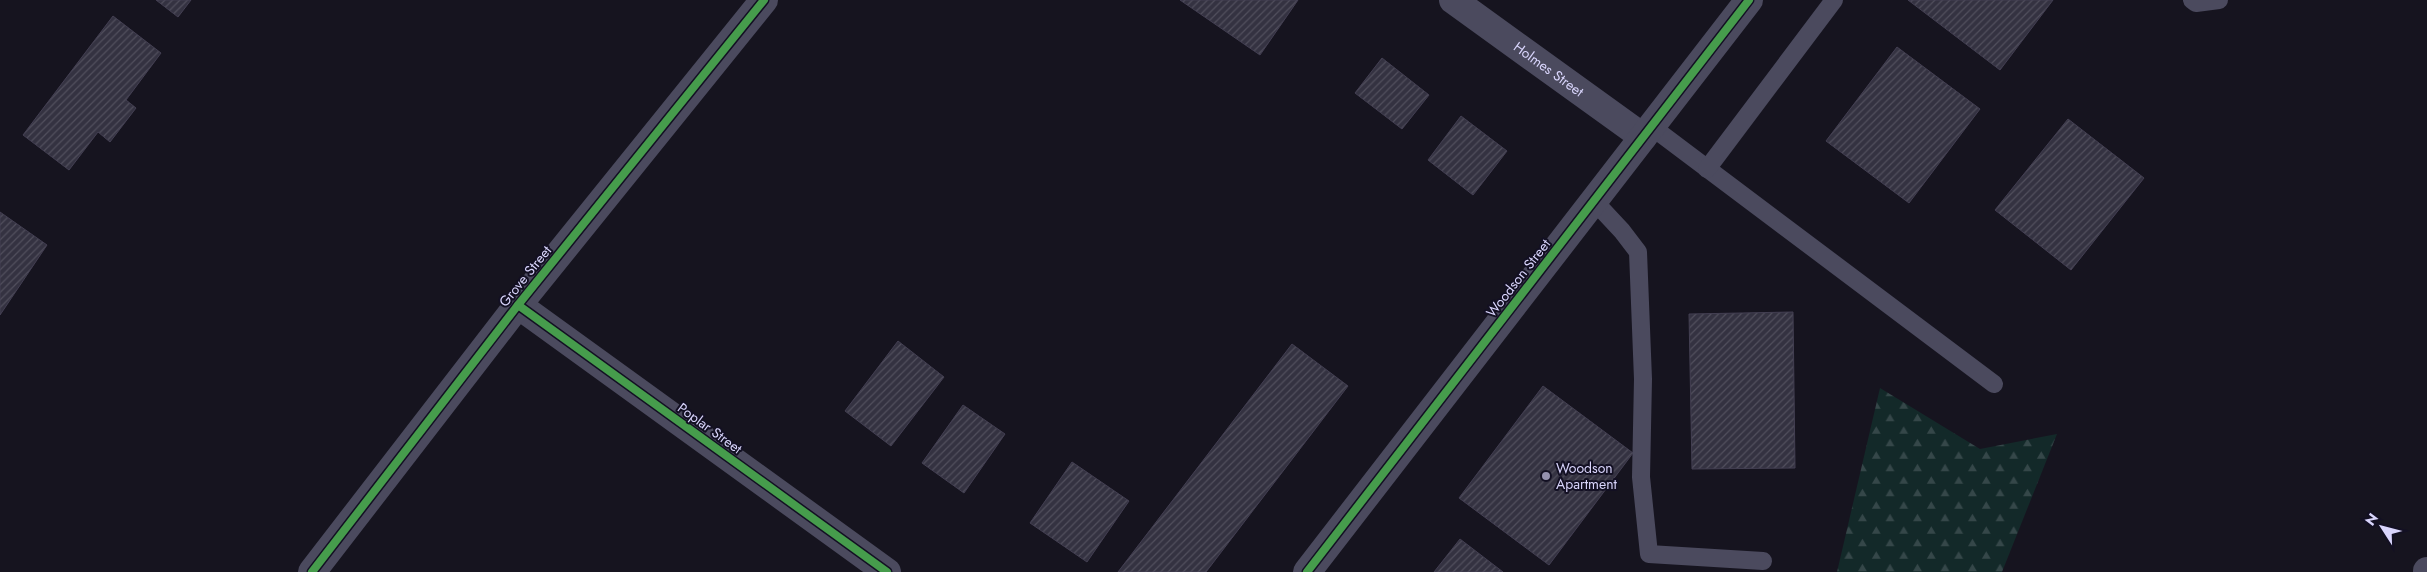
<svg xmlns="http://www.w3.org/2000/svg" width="2427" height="572" font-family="Jost,sans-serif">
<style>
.forest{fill:url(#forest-firs)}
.building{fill:url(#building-hatch);stroke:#433f52}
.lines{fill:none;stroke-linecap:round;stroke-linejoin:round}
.lane{stroke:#4b4a5e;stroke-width:18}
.street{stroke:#4b4a5e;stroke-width:28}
.cycleway-casing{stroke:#131023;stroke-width:11}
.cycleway{stroke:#469c4c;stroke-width:8}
.poi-dot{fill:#9591af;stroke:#131023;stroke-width:2}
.labels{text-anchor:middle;stroke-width:4;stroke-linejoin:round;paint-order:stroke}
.street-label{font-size:14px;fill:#d9d5fc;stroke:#131023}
.poi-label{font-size:14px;fill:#d9d5fc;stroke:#131023;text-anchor:start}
</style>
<defs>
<pattern id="forest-firs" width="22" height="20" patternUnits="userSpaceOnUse" patternTransform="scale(1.25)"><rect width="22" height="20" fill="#132929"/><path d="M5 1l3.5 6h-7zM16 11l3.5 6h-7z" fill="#354749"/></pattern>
<pattern id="building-hatch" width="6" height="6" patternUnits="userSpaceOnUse" patternTransform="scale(1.25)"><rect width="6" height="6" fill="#343241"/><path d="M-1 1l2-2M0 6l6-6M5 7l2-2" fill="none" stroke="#514f5d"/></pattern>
</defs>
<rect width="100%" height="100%" fill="#16141f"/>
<polygon class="forest" points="1880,388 1980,449 2057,434 2002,572 1837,572"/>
<g class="building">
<polygon points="156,0 191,0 178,17"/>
<polygon points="1180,0 1298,0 1260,55"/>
<polygon points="1908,0 2053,0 2000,70"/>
<polygon points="113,16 161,53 126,100 136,108 110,142 98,132 69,170 23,135"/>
<polygon points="1897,47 1980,109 1909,203 1826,141"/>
<polygon points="1382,58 1429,95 1402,129 1355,93"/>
<polygon points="1461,116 1507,151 1473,195 1428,160"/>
<polygon points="2068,119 2144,178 2071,270 1995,210"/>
<polygon points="0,212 47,245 0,315"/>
<polygon points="1793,312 1795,468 1692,469 1689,314"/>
<polygon points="898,341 944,377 891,446 845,411"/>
<polygon points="1292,344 1348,386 1206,572 1118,572"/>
<polygon points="1543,386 1633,453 1549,565 1459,498"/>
<polygon points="963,405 1005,434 964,493 922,463"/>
<polygon points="1072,462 1129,501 1087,562 1030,523"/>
<polygon points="1460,539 1503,572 1434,572"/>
</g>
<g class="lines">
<g class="lane">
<polyline points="2192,0 2196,3 2219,0"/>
<polyline points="1652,127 1994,384"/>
<polyline points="1707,169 1834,0"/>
<polyline points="1594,201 1622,231 1638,252 1643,379 1641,477 1649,554 1763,561"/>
</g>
<g class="street">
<path id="s1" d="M1453 0 1643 137"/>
<polyline points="518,305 887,572"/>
<polyline points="312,572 518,305 764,0"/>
<polyline points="1307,572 1749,0"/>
<polyline points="2427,572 2427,571"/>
</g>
<g class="cycleway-casing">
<g id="cycleway">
<polyline points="518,305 887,572"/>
<polyline points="312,572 518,305 764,0"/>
<polyline points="1307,572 1749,0"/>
</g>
</g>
<use href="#cycleway" class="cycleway"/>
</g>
<circle class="poi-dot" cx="1546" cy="476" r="5"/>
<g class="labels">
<g class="street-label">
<text dy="5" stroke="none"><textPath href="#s1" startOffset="118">Holmes Street</textPath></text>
<text transform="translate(525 276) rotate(-51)" y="5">Grove Street</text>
<text transform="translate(1518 278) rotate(-52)" y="5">Woodson Street</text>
<text transform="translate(710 428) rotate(36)" y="5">Poplar Street</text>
</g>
<g class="poi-label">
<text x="1556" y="473">Woodson<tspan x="1556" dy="16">Apartment</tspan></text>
</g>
</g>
<g transform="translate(2382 527) rotate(306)" stroke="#131023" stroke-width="4" paint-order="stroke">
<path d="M0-4L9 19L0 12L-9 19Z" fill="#d9d5fc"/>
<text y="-8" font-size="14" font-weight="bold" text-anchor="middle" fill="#d9d5fc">N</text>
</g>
</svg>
